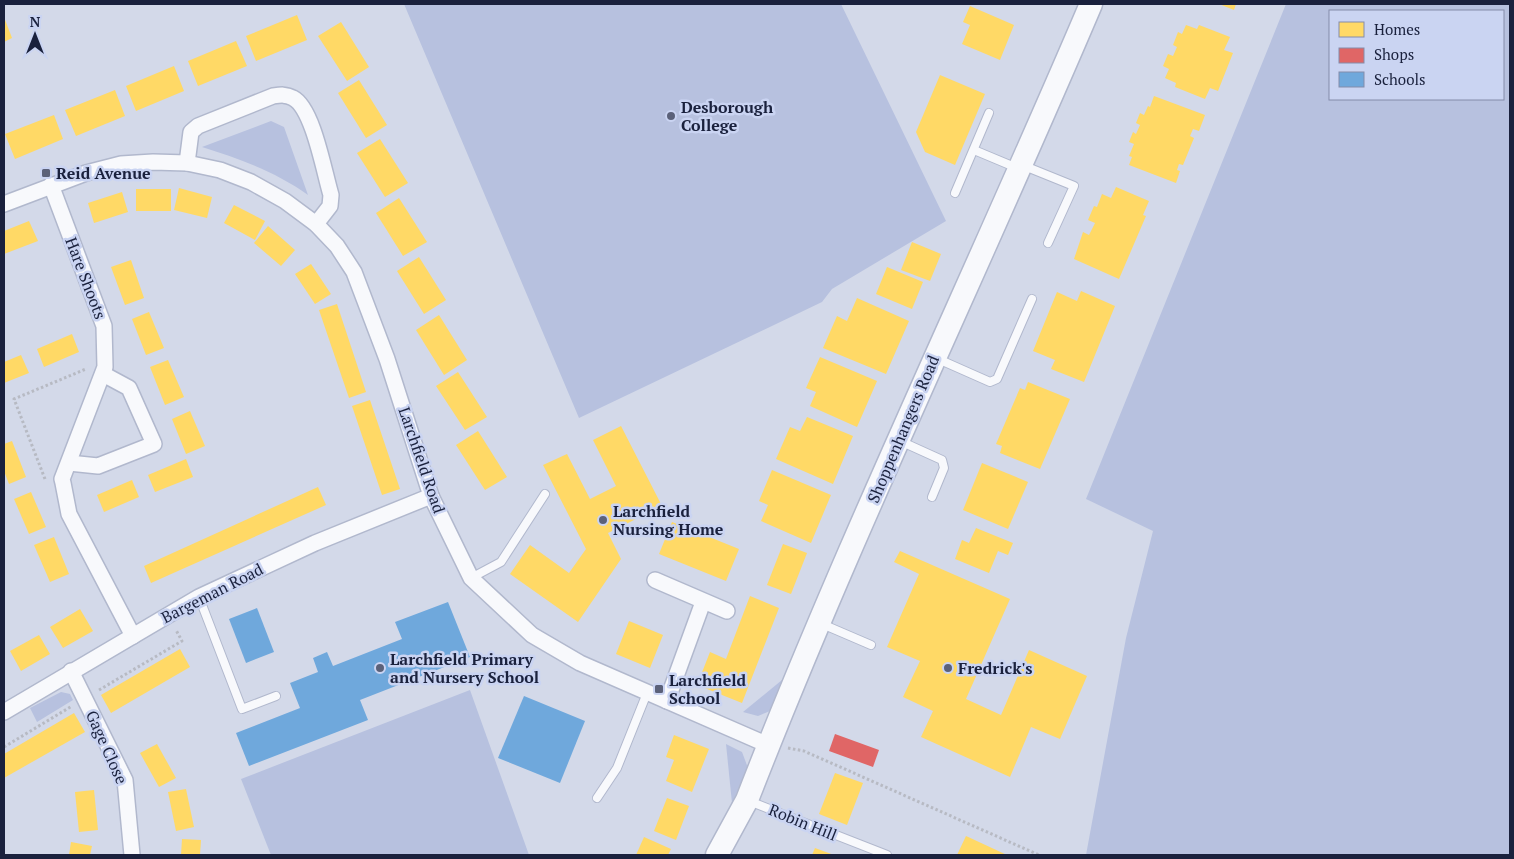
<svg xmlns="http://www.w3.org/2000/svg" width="1514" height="859" font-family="'PT Serif',serif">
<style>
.green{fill:#b7c1df;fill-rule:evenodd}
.homes{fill:#ffd966}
.shops{fill:#e06666}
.schools{fill:#6fa8dc}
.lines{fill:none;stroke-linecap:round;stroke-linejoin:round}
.lane-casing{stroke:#b1b8cd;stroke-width:10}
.street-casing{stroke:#b1b8cd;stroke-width:18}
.secondary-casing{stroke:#b1b8cd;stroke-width:25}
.path{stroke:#b7bac3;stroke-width:3;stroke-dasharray:2.5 2.5;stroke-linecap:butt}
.lane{stroke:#f8f9fc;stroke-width:8}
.street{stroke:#f8f9fc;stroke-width:15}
.secondary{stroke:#f8f9fc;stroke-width:22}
.poi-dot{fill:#5b6179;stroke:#cad4f2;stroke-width:2}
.labels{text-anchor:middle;stroke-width:5;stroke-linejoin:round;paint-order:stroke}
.poi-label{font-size:16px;font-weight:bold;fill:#1a213d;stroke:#cad4f2;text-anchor:start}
.street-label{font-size:16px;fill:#1a213d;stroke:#cad4f2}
</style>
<rect width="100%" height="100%" fill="#d3d9e9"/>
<g class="green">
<polygon points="404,4 841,4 946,221 832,289 822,302 579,418"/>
<path d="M1286 4H1510V855H1086L1126 638 1153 531 1086 499ZM1503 11V99H1330V11Z"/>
<path d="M271 121 284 127 308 195C276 172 240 159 202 147Z"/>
<polygon points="788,675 775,709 758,716 743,712"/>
<polygon points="470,690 529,855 271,855 241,779"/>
<polygon points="61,692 70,694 73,700 37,722 30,708"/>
<polygon points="726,744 742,752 748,768 732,803"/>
</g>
<g class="homes">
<polygon points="1219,4 1236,4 1234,10"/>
<polygon points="970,6 1014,25 1000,60 962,44 970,25 963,22"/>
<polygon points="297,15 307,40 256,61 246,36"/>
<polygon points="4,17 12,38 4,42"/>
<polygon points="341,22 369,67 347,81 318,36"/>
<polygon points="1186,25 1197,29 1199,25 1230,37 1224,50 1233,53 1218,91 1210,88 1205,99 1175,87 1176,83 1165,78 1169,69 1163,66 1168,54 1173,56 1177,47 1173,45 1178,32 1182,34"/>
<polygon points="236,41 247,66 198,86 188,61"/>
<polygon points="174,66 184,91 136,111 126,86"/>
<polygon points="940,75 985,94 955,165 925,152 916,132"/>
<polygon points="359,80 387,125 366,138 338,93"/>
<polygon points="115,90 125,116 76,136 65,110"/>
<polygon points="1154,96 1205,115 1199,131 1193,129 1190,136 1194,138 1183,165 1179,164 1177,170 1180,171 1176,183 1129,165 1132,157 1129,156 1134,144 1129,142 1133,132 1136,134 1140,125 1136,123 1140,113 1144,115 1148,106 1150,107"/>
<polygon points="54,115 63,139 15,159 5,134"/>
<polygon points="380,139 408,183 385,197 357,153"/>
<polygon points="1116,187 1149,201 1143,215 1146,216 1119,279 1074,259 1083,232 1089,235 1095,223 1088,220 1094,206 1097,207 1102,194 1111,198"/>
<polygon points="179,188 212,197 207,218 174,210"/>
<rect x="136" y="189" width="35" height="22"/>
<polygon points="122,192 128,212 94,223 88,203"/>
<polygon points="399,198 427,242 403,256 376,213"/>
<polygon points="234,205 265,221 255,240 224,223"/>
<polygon points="29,221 38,241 4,254 4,231"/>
<polygon points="268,226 295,250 281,266 254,243"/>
<polygon points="912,242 941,254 930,281 901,270"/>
<polygon points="419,257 446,300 424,314 397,271"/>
<polygon points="131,260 144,298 125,305 111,267"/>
<polygon points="311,264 331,294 315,304 295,274"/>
<polygon points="887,267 923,282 912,309 876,294"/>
<polygon points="1081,291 1115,306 1084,382 1051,369 1055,360 1033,351 1057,292 1077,301"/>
<polygon points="857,298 909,321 886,374 823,348 837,316 847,321"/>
<polygon points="337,304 366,392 349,398 319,310"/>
<polygon points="149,312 164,348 146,355 132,319"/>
<polygon points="439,315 467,360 444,375 416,330"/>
<polygon points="72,334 79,352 44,367 37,349"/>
<polygon points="21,355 29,373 4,383 4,362"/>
<polygon points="820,357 877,381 857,427 810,406 816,392 806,388"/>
<polygon points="168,360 184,397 165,405 150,367"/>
<polygon points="458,372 487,417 465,430 436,386"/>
<polygon points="1028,382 1070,399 1040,469 1000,453 1002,446 996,444 1020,388 1025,390"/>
<polygon points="370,400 400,489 382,495 352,406"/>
<polygon points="190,411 205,446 186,454 172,419"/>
<polygon points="807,417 853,436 833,484 776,459 790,427 800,431"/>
<polygon points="621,426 662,506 608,533 621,559 578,622 510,574 530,545 569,573 586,549 543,465 567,454 590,499 616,486 593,440"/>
<polygon points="478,431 507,477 485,490 456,445"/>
<polygon points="12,441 26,477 9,484 4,471 4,444"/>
<polygon points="186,459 193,477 155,492 148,475"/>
<polygon points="982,463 1028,482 1008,529 963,510"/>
<polygon points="772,470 831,495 811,543 761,521 768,505 759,501"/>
<polygon points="132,480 139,497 104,512 97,495"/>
<polygon points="318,487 326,505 151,583 144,566"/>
<polygon points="31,492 46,527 29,534 14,499"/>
<polygon points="672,522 739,549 726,581 659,554"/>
<polygon points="976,528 1013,543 1008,555 998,551 989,573 955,559 962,540 969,543"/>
<polygon points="54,537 69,574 50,582 34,545"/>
<polygon points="783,544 807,553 791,594 767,585"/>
<polygon points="900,551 1010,599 966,699 1001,715 1029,650 1087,676 1060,739 1031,727 1010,777 921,737 933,711 903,697 920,661 887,647 919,574 894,562"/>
<polygon points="750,596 779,608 742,703 697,685 710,652 726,659"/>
<polygon points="80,609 93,631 63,648 50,627"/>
<polygon points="629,621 663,635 650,668 616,654"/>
<polygon points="39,635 50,654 21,671 10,651"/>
<polygon points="180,649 190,667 111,713 101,695"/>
<polygon points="74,713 85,732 4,778 4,754"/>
<polygon points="674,735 709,749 692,792 666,781 674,760 666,757"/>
<polygon points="157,744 176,778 159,787 140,753"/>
<polygon points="835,773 863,783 847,825 819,814"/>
<polygon points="186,789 194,827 176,831 168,792"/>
<polygon points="94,790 98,830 79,832 75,792"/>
<polygon points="667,798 689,806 676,840 654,831"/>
<polygon points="966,836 1007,855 957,855"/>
<polygon points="644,837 671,849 668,855 636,855"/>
<polygon points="182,839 201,840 200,855 181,855"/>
<polygon points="71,842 92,846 90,855 69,855"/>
<polygon points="815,848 834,855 812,855"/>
</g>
<polygon class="shops" points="835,734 879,750 873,767 829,751"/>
<g class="schools">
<polygon points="448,602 470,657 360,700 368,720 249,766 236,733 300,708 290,683 318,672 313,658 327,652 333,666 402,639 395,622"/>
<polygon points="257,608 274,652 246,663 229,619"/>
<polygon points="524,696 585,721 560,783 498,758"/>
</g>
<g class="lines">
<g class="lane-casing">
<g id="lane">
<polyline points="974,150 1017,168"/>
<polyline points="1022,165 1074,186 1048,243"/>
<polyline points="955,193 989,113"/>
<polyline points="938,359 990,382 997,379 1032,299"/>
<polyline points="900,441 942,460 944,468 932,497"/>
<polyline points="471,578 501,562 545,494"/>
<polyline points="199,597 242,709 276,696"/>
<polyline points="822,624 871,645"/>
<polyline points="597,798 617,768 647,693"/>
<polyline points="749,801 887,855"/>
</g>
</g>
<g class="street-casing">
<g id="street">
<path d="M187 163 191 132 198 126 273 96C280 95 286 94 293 98 313 108 324 172 331 195L330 206 316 224"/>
<polyline points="51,185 104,326 105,367 62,479 63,483 69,514 133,636"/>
<polyline points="4,204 86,173 121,164 153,162 187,163 220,170 251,182 285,201 316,224 337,246 354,272 387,359 431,496 471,578 532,635 580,663 768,745"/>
<polyline points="69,463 98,466 154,444 129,388 103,374"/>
<polyline points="655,580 727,611"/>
<polyline points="71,671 125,780 132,855"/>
<polyline points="667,701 703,602"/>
<polyline points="4,712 199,597 315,543 431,496"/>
</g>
</g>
<g class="secondary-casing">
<path id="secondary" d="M717 855 747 800C852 530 978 270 1091 4"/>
</g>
<g class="path">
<polyline points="45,479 14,399 86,369"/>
<polyline points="99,690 182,641 176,630"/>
<polyline points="4,747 72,706"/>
<polyline points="788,748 804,751 1039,855"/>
</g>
<use href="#lane" class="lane"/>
<use href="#street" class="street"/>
<use href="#secondary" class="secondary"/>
</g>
<g class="poi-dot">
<circle cx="671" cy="116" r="5"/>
<rect x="41" y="168" width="10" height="10" rx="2.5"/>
<circle cx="603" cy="520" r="5"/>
<circle cx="380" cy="668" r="5"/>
<circle cx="948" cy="668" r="5"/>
<rect x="654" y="684" width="10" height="10" rx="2.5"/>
</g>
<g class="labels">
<g class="poi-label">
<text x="681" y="113">Desborough<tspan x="681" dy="18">College</tspan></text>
<text x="56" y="179">Reid Avenue</text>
<text x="613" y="517">Larchfield<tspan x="613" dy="18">Nursing Home</tspan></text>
<text x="390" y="665">Larchfield Primary<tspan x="390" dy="18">and Nursery School</tspan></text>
<text x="958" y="674">Fredrick's</text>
<text x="669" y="686">Larchfield<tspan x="669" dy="18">School</tspan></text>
</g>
<g class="street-label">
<text transform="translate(86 278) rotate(69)" y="6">Hare Shoots</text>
<text transform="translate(903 429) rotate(-67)" y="6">Shoppenhangers Road</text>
<text transform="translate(422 460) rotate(71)" y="6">Larchfield Road</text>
<text transform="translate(212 593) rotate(-27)" y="6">Bargeman Road</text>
<text transform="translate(107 747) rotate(66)" y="6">Gage Close</text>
<text transform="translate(803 822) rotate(22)" y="6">Robin Hill</text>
</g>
</g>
<rect width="1514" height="859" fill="none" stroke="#1a213d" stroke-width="10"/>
<rect x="1329" y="10" width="175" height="90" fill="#cad4f2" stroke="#848caa"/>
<rect x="1339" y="22" width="25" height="15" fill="#ffd966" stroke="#848caa"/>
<text x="1374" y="35" font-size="15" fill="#1a213d">Homes</text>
<rect x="1339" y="48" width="25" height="15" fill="#e06666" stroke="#848caa"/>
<text x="1374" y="60" font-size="15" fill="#1a213d">Shops</text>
<rect x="1339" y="72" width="25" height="15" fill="#6fa8dc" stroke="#848caa"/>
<text x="1374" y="85" font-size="15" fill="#1a213d">Schools</text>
<g transform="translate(35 35)" stroke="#cad4f2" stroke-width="4" paint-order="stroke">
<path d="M0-4L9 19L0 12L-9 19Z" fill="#1a213d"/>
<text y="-8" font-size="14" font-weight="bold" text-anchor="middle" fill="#1a213d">N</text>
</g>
</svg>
